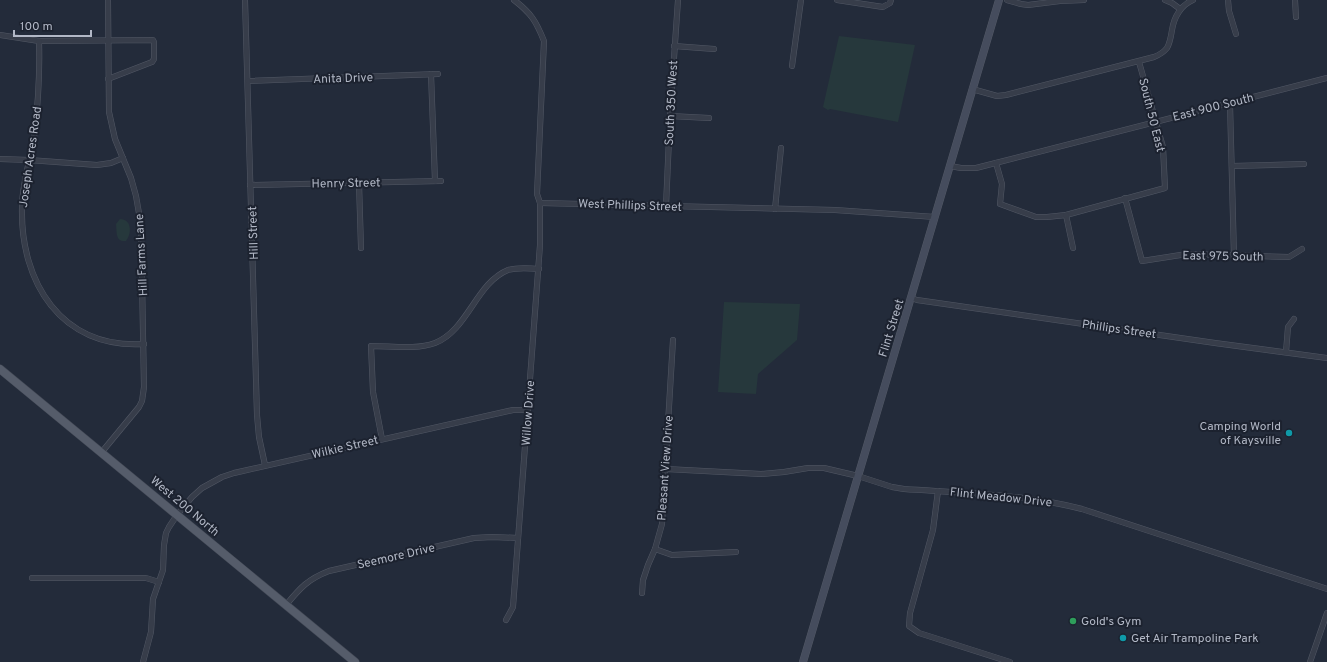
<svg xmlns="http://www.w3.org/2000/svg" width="1327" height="662" font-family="Overpass,sans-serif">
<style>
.green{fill:#26383c}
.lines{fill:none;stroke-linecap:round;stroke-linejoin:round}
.street-casing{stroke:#525865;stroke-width:6}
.secondary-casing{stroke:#525865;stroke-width:8}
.primary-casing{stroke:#404653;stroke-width:9}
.street{stroke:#373d4a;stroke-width:5}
.secondary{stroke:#454c5d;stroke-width:7}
.primary{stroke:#555c6a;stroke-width:8}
.culture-dot{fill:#0f9aa8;stroke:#1c222f;stroke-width:1.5}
.leisure-dot{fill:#2e9e5b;stroke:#1c222f;stroke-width:1.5}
.labels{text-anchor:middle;stroke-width:4;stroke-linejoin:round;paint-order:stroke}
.street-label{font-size:12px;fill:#b2b8c6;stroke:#1c222f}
.poi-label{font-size:12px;fill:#b2b8c6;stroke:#1c222f;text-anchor:start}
</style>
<rect width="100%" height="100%" fill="#232b3a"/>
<g class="green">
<polygon points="839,36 915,45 898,122 830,109 828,110 823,107"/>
<path d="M120 219C132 219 132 234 126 241 115 242 117 232 116 224Z"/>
<polygon points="724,302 800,304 797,340 758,374 756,394 718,392"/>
</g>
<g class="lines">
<g class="street-casing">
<g id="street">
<path d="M245 0C249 138 254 276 257 415L259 437 265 465"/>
<polyline points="837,0 883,7 890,3 891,0"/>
<polyline points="1007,0 1021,4 1028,5 1060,1 1084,0"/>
<polyline points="1165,0 1172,3 1180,9"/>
<polyline points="1228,0 1229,11 1236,34"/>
<polyline points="1295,0 1296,17"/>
<polyline points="0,35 39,41 153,40 154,42 154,59 152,62 108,79"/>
<path d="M39 41C40 74 38 106 34 138 30 161 22 184 22 207 20 282 61 349 144 344"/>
<polyline points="674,46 714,49"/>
<polyline points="792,66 801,0"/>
<polyline points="431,74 435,181"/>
<polyline points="248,81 438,74"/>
<path d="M972 89 997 96 1006 95 1154 57C1159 55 1163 53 1167 48 1170 43 1171 36 1172 30 1174 17 1181 5 1193 0"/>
<polyline points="1230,104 1234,256"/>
<polyline points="670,116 709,118"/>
<polyline points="0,159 29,160 97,165 111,163 123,158"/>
<polyline points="996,163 1002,184 1000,204 1036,217 1047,217 1066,215 1165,188 1163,147 1139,62"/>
<polyline points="950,166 961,168 976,168 1327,78"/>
<polyline points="1232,166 1304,164"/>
<polyline points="359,183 361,248"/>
<polyline points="250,185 441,181"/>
<polyline points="1125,198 1142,261 1187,254 1289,257 1302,249"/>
<polyline points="540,203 835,210 935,217"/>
<polyline points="666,206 670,116 678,0"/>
<polyline points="775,209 781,148"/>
<polyline points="1066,215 1073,248"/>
<polyline points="911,298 917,300 1215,343 1327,358"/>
<polyline points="1286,352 1288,327 1294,319"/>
<path d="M382 439 373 392 371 346C391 346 417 350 435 343 468 330 476 283 508 270 518 267 529 268 539 269"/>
<polyline points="101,453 139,407 142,401 144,387 141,225 136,196 131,178 115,139 109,112 108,0"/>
<path d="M666 469 761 474 784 472 808 468H824L858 476 892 487 904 489C964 493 1024 494 1082 509L1327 589"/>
<polyline points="938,491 933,530 910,613 909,626 919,633 1010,662"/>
<polyline points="655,549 672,555 736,552"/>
<polyline points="32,578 146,578 159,582"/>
<polyline points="642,593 643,580 648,565 655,549 662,524 673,340"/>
<path d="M286 605C300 588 308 579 329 571L474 538 492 537 518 538"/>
<path d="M506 620 513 607 540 245V203L537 194 544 41C536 21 531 13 514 0"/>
<polyline points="143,662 151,632 153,599 163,570 164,545 166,533 169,527 177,515 192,497 202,488 222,477 234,473 513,410 528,410"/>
<polyline points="1310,662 1327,613"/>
</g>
</g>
<g class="secondary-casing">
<polyline id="secondary" points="803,662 999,0"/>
</g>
<g class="primary-casing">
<polyline id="primary" points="0,369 355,662"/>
</g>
<use href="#street" class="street"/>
<use href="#secondary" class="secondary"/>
<use href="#primary" class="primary"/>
</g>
<g class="culture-dot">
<circle cx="1289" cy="433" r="4"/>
<circle cx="1123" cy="638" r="4"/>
</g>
<circle class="leisure-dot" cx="1073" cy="621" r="4"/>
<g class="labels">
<g class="street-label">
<text transform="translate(343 78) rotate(-2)" y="4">Anita Drive</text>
<text transform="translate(671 103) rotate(-87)" y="4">South 350 West</text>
<text transform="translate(1213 107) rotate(-14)" y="4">East 900 South</text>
<text transform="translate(1152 115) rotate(76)" y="4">South 50 East</text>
<text transform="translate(30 157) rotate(-82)" y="4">Joseph Acres Road</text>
<text transform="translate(346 183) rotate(-1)" y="4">Henry Street</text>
<text transform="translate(630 205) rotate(2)" y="4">West Phillips Street</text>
<text transform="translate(253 233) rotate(-92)" y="4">Hill Street</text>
<text transform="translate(141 255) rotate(-93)" y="4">Hill Farms Lane</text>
<text transform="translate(1223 256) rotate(1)" y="4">East 975 South</text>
<text transform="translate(891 328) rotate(-73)" y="4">Flint Street</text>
<text transform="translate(1119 329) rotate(8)" y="4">Phillips Street</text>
<text transform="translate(528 413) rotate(-86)" y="4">Willow Drive</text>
<text transform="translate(345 447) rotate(-13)" y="4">Wilkie Street</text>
<text transform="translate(665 468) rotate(-86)" y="4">Pleasant View Drive</text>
<text transform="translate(1001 497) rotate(6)" y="4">Flint Meadow Drive</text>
<text transform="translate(185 506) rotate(40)" y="4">West 200 North</text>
<text transform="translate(396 556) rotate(-13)" y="4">Seemore Drive</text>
</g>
<g class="poi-label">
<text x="1281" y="430" text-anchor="end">Camping World<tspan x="1281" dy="14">of Kaysville</tspan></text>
<text x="1081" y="625">Gold's Gym</text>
<text x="1131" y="642">Get Air Trampoline Park</text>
</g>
</g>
<path d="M14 30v6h77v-6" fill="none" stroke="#b2b8c6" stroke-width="2"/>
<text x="20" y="30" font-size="12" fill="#b2b8c6" stroke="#1c222f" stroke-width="3" paint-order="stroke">100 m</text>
</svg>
